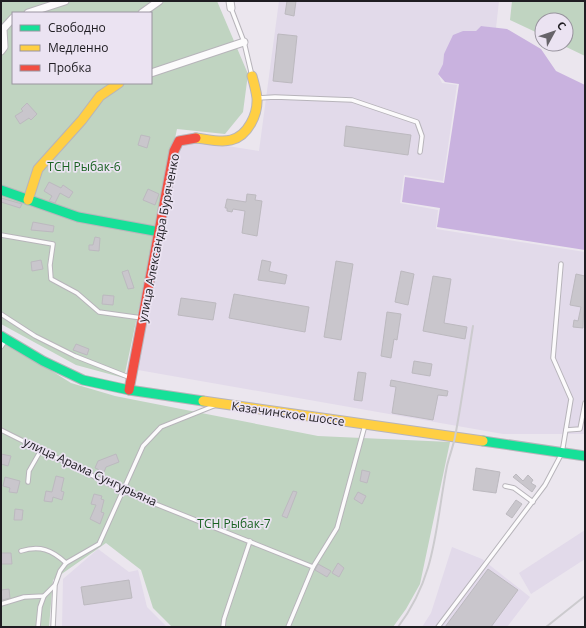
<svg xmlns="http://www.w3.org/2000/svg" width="586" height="628" font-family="'Open Sans',sans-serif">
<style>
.built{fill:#e2daea}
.green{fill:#c0d4c1;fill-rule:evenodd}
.water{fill:#c9b2df}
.building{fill:#c9c6cc;stroke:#bcb9bf}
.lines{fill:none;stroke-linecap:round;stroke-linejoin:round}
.lane-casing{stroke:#b7b4ba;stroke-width:5.5}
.street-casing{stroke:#b7b4ba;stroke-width:9}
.fast-casing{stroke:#b7b4ba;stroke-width:11}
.slow-casing{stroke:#b7b4ba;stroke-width:11}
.jam-casing{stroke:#b7b4ba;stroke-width:11}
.lane{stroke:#fcfbfc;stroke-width:3.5}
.street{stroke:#fcfbfc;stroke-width:7}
.fast{stroke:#16e098;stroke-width:9}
.slow{stroke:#ffcf43;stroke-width:9}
.jam{stroke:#f24e42;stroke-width:9}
.rail{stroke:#cccbce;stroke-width:2}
.labels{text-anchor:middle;stroke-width:3.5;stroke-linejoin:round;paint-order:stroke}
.park-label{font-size:12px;fill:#1a6222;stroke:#ebe3f2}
.street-label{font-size:12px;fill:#1f1d22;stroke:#ebe3f2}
</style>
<rect width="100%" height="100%" fill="#ebe6ee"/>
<g class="built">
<polygon points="279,1 499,1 496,28 481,26 476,31 463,31 444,54 443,64 438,74 442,83 457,85 443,181 404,175 400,203 438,210 436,229 585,252 585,434 503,434 138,370 178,145 189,140 259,151"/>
<polygon points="585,530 585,559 531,594 519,573"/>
<polygon points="452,547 482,559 530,597 507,627 422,627 431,613"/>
<polygon points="98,549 129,572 138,570 147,607 167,627 62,627 63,579"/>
</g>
<g class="green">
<path d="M1 1H217L248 74 243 112 225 134 177 129 124 378 76 365 1 324ZM13 13H151V83H13Z"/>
<polygon points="512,1 585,1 585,56 560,44 566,44 566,20 542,20 542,35 510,20"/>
<polygon points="1,339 71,383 115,396 318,436 450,442 420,584 406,609 393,627 172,627 153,608 141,570 106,543 53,580 49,627 1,627"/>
</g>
<polygon class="water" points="481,26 507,29 541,49 556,71 585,85 585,250 437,227 440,208 402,202 405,177 444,183 459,84 445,82 438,74 443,64 444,54 453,35 463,31 476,31"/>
<g class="building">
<polygon points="287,1 296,1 294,16 285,14"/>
<polygon points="278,34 297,36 292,83 273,81"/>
<polygon points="27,103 37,114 31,120 29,118 20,124 15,116 23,111 21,109"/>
<polygon points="346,126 411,135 408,155 344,146"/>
<polygon points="141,135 150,137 147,148 138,145"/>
<polygon points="49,182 61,188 63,185 73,192 69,198 60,193 55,203 49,201 52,196 44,191"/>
<polygon points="148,189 159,194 155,205 143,200"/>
<polygon points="247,194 256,195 255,200 262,201 257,236 242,233 245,211 233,209 232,212 227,211 227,208 225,208 227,199 246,202"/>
<polygon points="1,198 22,204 20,208 1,202"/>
<polygon points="33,222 54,226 53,232 31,230"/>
<polygon points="95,237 100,238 99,251 89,250 89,245 93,245"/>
<polygon points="41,260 43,269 32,271 31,262"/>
<polygon points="262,260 271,262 269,271 287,275 285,284 258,280"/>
<polygon points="336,261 353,264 341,340 324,337"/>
<polygon points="128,270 134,288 128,289 122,272"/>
<polygon points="401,271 414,274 408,305 395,302"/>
<polygon points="576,274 585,276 583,328 573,327 574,320 578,321 581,307 570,305"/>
<polygon points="433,276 451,279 444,323 467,327 465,339 423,331"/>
<polygon points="234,294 309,307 305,332 229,318"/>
<polygon points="103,295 114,296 113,305 102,304"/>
<polygon points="181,298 216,303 213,320 178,315"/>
<polygon points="387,312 401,314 397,340 394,339 391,358 381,356"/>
<polygon points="76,344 89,349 87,355 73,350"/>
<polygon points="414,361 432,364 430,376 412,373"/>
<polygon points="358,372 366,373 362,401 354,400"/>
<polygon points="391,380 448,391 447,396 438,395 433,420 392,413 396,387 390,386"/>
<polygon points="1,454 11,456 8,466 1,464"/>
<polygon points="116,454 119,462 106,467 104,472 95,468 98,461"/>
<polygon points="476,468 500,472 496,493 473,490"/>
<polygon points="362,470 370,472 367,483 360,481"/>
<polygon points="516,474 523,481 528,475 533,480 531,483 536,486 532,492 513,477"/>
<polygon points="56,476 64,478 61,491 64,492 62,500 53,497 52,502 44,501 46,491 52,492"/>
<polygon points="5,477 20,481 17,493 9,492 10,488 3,486"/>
<polygon points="293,491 297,492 287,518 282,516"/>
<polygon points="358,492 366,496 362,504 354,499"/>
<polygon points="94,494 102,496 101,499 104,500 101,512 104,513 100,524 90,519 96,505 91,504"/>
<polygon points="516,500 522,504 512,518 506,514"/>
<polygon points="15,509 23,510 22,520 14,520"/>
<polygon points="1,553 11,553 12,564 1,564"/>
<polygon points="338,563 344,568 339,577 332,573"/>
<polygon points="318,564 331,571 327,577 315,570"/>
<polygon points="488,569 518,590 491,627 445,627"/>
<polygon points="129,580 132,598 84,605 81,587"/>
<polygon points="9,589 10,598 2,600 1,590"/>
</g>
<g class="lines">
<g class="lane-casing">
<g id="lane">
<polyline points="231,8 244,42 252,76"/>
<polyline points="258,98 275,97 352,100 417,122 422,136 420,152"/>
<polyline points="1,235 53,244 50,265 51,279 77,293 99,312 142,318"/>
<polyline points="1,314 35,336 75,356 131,378"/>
<polyline points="1,347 6,340"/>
<polyline points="1,430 123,491 313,567"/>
<polyline points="566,430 580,429 585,403"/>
<polyline points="28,482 29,471 41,450"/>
<polyline points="505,486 514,488 533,502"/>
<path d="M21 551C40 545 52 550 66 563"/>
<polyline points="1,604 24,597 44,596 54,586"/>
<polyline points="38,627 40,607 44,596"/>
<polyline points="53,627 55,585 60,571 66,563 99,544 143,446 161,427 216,405"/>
<polyline points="223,627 224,619 250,541"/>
<polyline points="288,627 313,567 337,528 365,425"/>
<polyline points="438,627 545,485 562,453 571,399 553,358 561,264"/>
</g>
</g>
<g class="street-casing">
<g id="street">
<polyline points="230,1 231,8"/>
<polyline points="28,13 65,1"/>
<polyline points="142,13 159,1"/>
<polyline points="1,51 4,47 3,29 13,18"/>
<polyline points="151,73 244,42"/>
</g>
</g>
<g class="fast-casing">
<g id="fast">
<polyline points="1,190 78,217 160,232"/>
<polyline points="1,336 43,361 83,380 129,390 203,401"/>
<polyline points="483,441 585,456"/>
</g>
</g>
<g class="slow-casing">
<g id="slow">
<path d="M196 138C207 139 220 143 231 140 248 136 258 114 257 98 256 90 254 83 252 76"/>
<polyline points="28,200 38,169 82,120 100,96 119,83"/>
<polyline points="203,401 483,441"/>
</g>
</g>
<g class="jam-casing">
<polyline id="jam" points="129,390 174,151 179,141 196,138"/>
</g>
<use href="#lane" class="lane"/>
<use href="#street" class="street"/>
<use href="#fast" class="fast"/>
<use href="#slow" class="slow"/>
<use href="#jam" class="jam"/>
<g class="rail">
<path d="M398 627C437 575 435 527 447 466 449 457 453 447 455 437 462 400 467 363 473 326"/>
<polyline points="546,627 585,596"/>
</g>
</g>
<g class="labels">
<g class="park-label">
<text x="84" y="171">ТСН Рыбак-6</text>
<text x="234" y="528">ТСН Рыбак-7</text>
</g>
<g class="street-label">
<text transform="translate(159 238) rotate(-79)" y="4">улица Александра Буряченко</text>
<text transform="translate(288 414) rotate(8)" y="4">Казачинское шоссе</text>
<text transform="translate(90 472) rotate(25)" y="4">улица Арама Сунгурьяна</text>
</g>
</g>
<rect width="586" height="628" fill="none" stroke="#1f1d22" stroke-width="4"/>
<rect x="12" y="12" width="140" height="72" fill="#ebe3f2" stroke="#99949f"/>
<rect x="20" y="25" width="20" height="6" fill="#16e098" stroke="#99949f"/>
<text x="48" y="32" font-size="12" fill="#1f1d22">Свободно</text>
<rect x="20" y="45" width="20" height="6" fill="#ffcf43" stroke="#99949f"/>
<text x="48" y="52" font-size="12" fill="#1f1d22">Медленно</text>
<rect x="20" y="65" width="20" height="6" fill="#f24e42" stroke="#99949f"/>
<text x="48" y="72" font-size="12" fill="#1f1d22">Пробка</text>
<g transform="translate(554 32) rotate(50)"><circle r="19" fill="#ebe3f2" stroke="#99949f"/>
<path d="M0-3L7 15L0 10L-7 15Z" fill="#666369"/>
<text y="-6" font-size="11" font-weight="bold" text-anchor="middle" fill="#1f1d22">С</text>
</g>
</svg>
